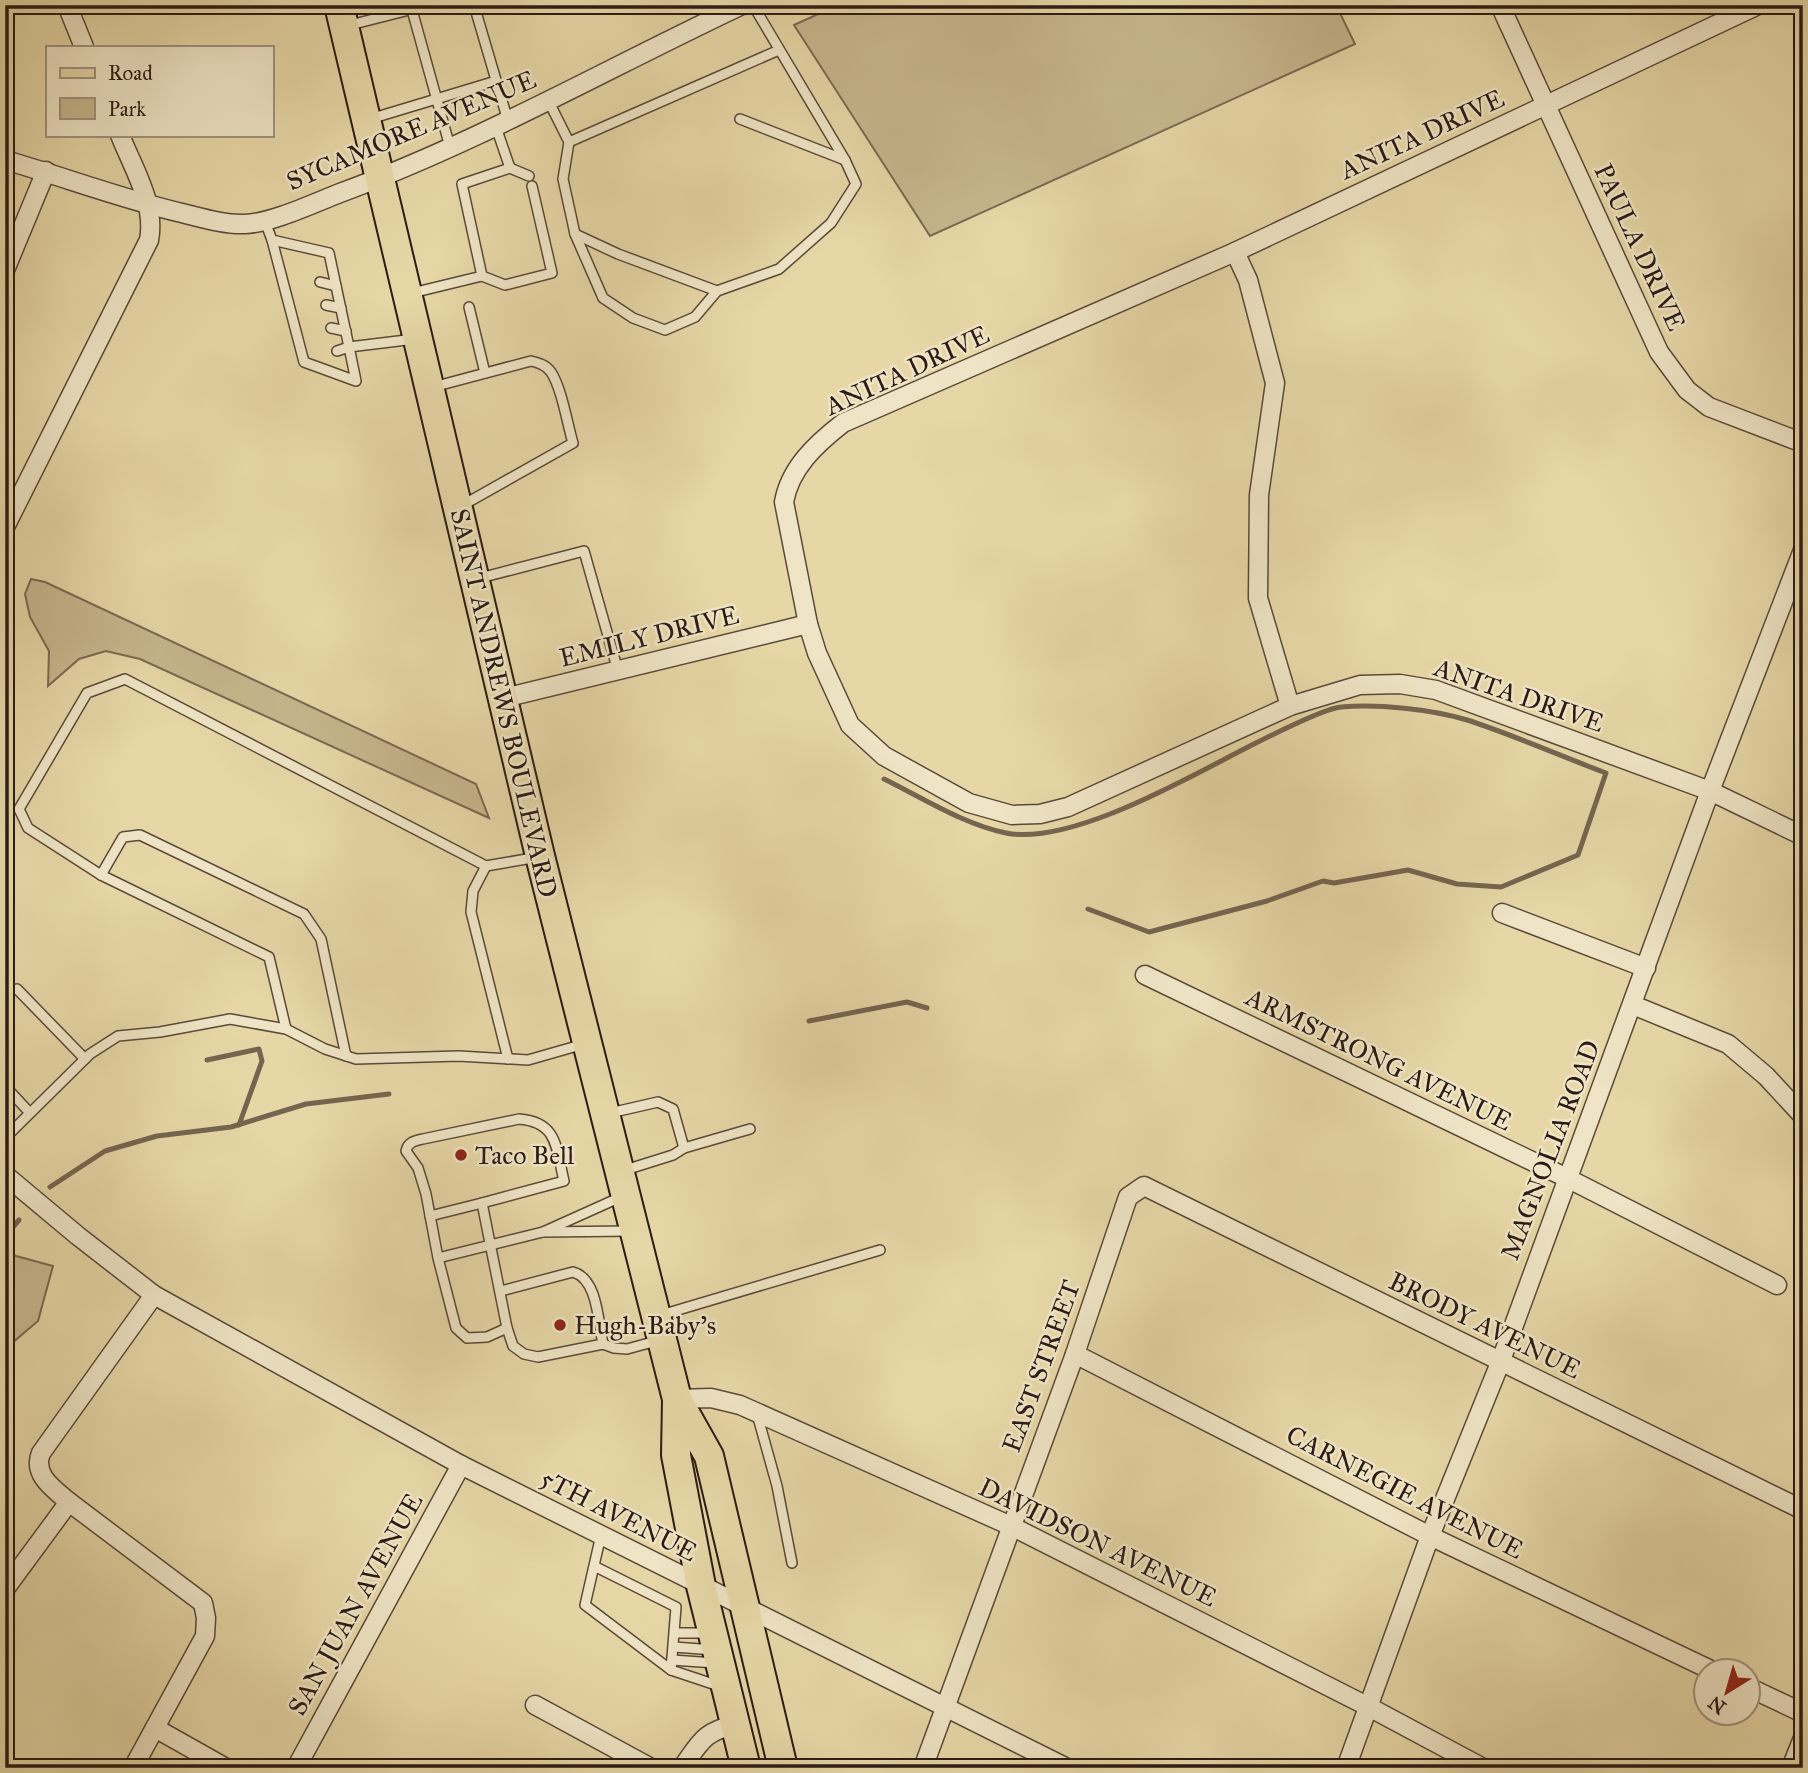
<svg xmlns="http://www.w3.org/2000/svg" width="1808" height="1773" font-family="'IM FELL Great Primer',serif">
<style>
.green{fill:#c7b78e;stroke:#796952;stroke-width:2}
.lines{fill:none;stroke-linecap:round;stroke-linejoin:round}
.stream{stroke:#756550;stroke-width:5}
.lane-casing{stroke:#5a4a3a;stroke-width:12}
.street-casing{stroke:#5a4a3a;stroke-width:21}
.primary-casing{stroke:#2b1b16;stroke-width:32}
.lane{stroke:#efe5c6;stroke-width:9}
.street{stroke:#efe5c6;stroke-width:18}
.primary{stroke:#e7d7a7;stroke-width:28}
.poi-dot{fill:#8f2418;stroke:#efe5c6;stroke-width:2.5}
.labels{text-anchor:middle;stroke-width:5;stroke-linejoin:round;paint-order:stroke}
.street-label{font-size:26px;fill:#2b1b16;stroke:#efe5c6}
.poi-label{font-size:26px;fill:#2b1b16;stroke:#efe5c6;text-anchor:start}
</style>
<rect width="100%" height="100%" fill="#e7d7a7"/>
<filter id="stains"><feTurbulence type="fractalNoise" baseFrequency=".00286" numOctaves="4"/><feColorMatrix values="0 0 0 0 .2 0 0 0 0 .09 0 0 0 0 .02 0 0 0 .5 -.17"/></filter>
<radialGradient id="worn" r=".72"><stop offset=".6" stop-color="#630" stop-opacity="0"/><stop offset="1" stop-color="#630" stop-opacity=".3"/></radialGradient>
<g class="green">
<polygon points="838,5 1336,5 1355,44 930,236 794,25"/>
<polygon points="31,579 45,582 476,784 489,818 140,659 106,651 79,659 48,686 49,651 30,617 25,594"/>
<polygon points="5,1253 53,1266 38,1321 5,1349"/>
</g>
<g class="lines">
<g class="stream">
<path d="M884 779C923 798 963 824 1006 833 1071 846 1189 777 1248 747 1266 738 1324 708 1341 707 1379 704 1430 709 1467 720 1514 735 1560 756 1606 773L1578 855 1501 887 1457 884 1408 870 1334 883 1323 881 1267 901 1149 932 1088 909"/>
<polyline points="809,1021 907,1002 927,1008"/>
<polyline points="207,1060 259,1049 262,1061 239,1125"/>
<polyline points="50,1187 105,1151 157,1136 231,1127 306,1104 389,1094"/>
<polyline points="5,1236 19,1220"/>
</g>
<g class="lane-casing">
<g id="lane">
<polyline points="474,5 508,121"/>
<polyline points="95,6 96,5"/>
<polyline points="412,10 450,147"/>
<polyline points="346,26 429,5"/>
<polyline points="548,100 569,142 563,179 575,234 603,298 633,318 665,330 695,317 717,291"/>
<polyline points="370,119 496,81"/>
<polyline points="740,119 845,160"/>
<polyline points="496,127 510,168"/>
<polyline points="569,142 779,50"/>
<polyline points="264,219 272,240 329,253 349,347 415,339"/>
<polyline points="575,234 618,254 717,291 779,269 831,223 856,184 845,160 753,5"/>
<polyline points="272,240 304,362 356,381 349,347 337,351"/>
<polyline points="482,276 505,285 552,273 532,186"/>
<polyline points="320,282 336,286"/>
<polyline points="412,293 482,276 462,184 510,168 529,176"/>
<polyline points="326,305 341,308"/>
<polyline points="469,307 485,373"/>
<polyline points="331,328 346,331"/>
<path d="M433 387 531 361C539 363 546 365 551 372 562 389 567 423 573 443L463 505"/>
<polyline points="480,578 584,551 618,671"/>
<polyline points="486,866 473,891 471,912 508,1059"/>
<polyline points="101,875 123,837 140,835 304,914 321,939 346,1056"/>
<polyline points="17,989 85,1059"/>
<polyline points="286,1029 269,957 101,875 28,828 19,809 87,693 125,679 486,866 538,857"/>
<polyline points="5,1086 30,1113"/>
<polyline points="610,1113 658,1102 673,1109 684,1148"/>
<polyline points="8,1135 90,1054 118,1036 160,1032 230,1019 286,1029 325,1049 356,1059 459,1056 528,1060 584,1044"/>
<polyline points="622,1171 673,1155 684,1148 750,1129"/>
<polyline points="623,1196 543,1232 630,1231"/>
<polyline points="430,1216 482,1203"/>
<path d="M438 1258 426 1194 418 1168 406 1151C408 1142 414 1141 423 1139L519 1119C558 1122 556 1148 564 1181L482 1203 507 1328 487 1337 467 1338 456 1328 438 1258 543 1232"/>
<path d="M501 1291 573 1272C598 1279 598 1322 603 1344"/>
<polyline points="661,1315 880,1250"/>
<polyline points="507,1328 513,1346 524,1354 538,1357 603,1344 614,1348 627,1349 660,1340"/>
<polyline points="757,1414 777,1486 792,1563"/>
<polyline points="594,1566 676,1607 671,1670 585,1605 601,1535"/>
<polyline points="675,1633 708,1633"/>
<polyline points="674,1647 714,1650"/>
<polyline points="672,1660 715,1663"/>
<polyline points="671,1670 719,1686"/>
</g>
</g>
<g class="street-casing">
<g id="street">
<polyline points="67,5 84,47"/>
<polyline points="1500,5 1659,352 1687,390 1709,407 1803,443"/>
<path d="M1758 5 1235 252 843 423C816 444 790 468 784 502L808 624 817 653 850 725 884 756 969 803 1012 815 1040 814 1068 807 1290 706 1360 685 1400 684 1436 690 1710 791 1803 836"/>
<path d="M5 160C64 177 122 199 182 213 202 218 225 225 245 224 272 223 314 203 340 193 479 142 608 68 742 5"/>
<polyline points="1235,252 1248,280 1275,383 1259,495 1258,598 1290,706"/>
<polyline points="5,270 46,171"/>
<path d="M5 527 149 240C156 204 133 168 120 135"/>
<polyline points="504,698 808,624"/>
<polyline points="1502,913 1646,968"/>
<polyline points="1145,975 1567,1178 1777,1285"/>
<polyline points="1633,1005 1728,1044 1766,1076 1803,1116"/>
<polyline points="5,1175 78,1236 154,1295 461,1465 1067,1768"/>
<polyline points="1075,1354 1430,1536 1715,1672"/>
<polyline points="677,1399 711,1398 740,1405 1011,1526 1369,1707 1483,1768"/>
<polyline points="69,1502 203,1603 206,1618 205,1636 133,1768"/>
<path d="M5 1589 69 1502C54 1489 32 1475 41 1453L154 1295"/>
<polyline points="1748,1687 1803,1713"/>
<polyline points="535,1705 651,1768"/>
<polyline points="155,1728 226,1768"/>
<polyline points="296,1768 461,1465"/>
<path d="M682 1768C701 1741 703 1732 737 1724"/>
<polyline points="923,1768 1075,1354 1128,1197 1144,1186 1803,1510"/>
<polyline points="1346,1768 1430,1536 1500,1363 1710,791 1803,550"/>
<polyline points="1791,1768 1803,1738"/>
</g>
</g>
<g class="primary-casing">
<g id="primary">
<polyline points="339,5 540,856 677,1399 676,1455 701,1586 746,1768"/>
<polyline points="677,1399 709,1456 783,1768"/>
</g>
</g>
<use href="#lane" class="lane"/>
<use href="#street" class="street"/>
<use href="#primary" class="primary"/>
</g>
<g class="poi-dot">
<circle cx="461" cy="1155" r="7"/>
<circle cx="560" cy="1325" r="7"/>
</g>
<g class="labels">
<g class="street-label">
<text transform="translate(411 130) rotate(-23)" y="9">SYCAMORE AVENUE</text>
<text transform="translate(1422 134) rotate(-25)" y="9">ANITA DRIVE</text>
<text transform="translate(1640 247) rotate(65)" y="9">PAULA DRIVE</text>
<text transform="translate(907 370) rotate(-25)" y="9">ANITA DRIVE</text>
<text transform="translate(649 636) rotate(-14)" y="9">EMILY DRIVE</text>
<text transform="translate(1519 695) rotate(19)" y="9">ANITA DRIVE</text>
<text transform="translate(504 703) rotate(77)" y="9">SAINT ANDREWS BOULEVARD</text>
<text transform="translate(1379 1059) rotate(26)" y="9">ARMSTRONG AVENUE</text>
<text transform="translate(1550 1150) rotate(-69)" y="9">MAGNOLIA ROAD</text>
<text transform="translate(1485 1325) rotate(26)" y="9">BRODY AVENUE</text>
<text transform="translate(1041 1366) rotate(-70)" y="9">EAST STREET</text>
<text transform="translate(1405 1492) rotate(27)" y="9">CARNEGIE AVENUE</text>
<text transform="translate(619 1515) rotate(27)" y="9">5TH AVENUE</text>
<text transform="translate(1098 1542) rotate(26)" y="9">DAVIDSON AVENUE</text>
<text transform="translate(355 1604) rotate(-61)" y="9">SAN JUAN AVENUE</text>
</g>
<g class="poi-label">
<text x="475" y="1164">Taco Bell</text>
<text x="574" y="1334">Hugh-Baby's</text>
</g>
</g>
<rect width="1808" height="1773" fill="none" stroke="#e7d7a7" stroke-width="28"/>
<rect x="7" y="7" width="1794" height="1759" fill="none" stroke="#2b1b16" stroke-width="3.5"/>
<rect x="14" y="14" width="1780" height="1745" fill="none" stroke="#2b1b16" stroke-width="2"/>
<rect x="46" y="46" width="228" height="91" fill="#efe5c6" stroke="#a19480" stroke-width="2"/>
<rect x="60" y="68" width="35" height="10" fill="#e7d7a7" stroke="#a19480" stroke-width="2"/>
<text x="108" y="80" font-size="21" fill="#2b1b16">Road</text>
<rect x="60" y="98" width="35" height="21" fill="#c7b78e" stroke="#a19480" stroke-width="2"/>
<text x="108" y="116" font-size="21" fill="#2b1b16">Park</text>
<g transform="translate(1727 1692) rotate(217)"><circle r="33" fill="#efe5c6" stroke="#a19480" stroke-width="2"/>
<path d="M0-5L12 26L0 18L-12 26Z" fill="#8f2418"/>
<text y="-10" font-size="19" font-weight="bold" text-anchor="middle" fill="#2b1b16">N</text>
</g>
<rect width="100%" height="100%" filter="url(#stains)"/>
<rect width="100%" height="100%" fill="url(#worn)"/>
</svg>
